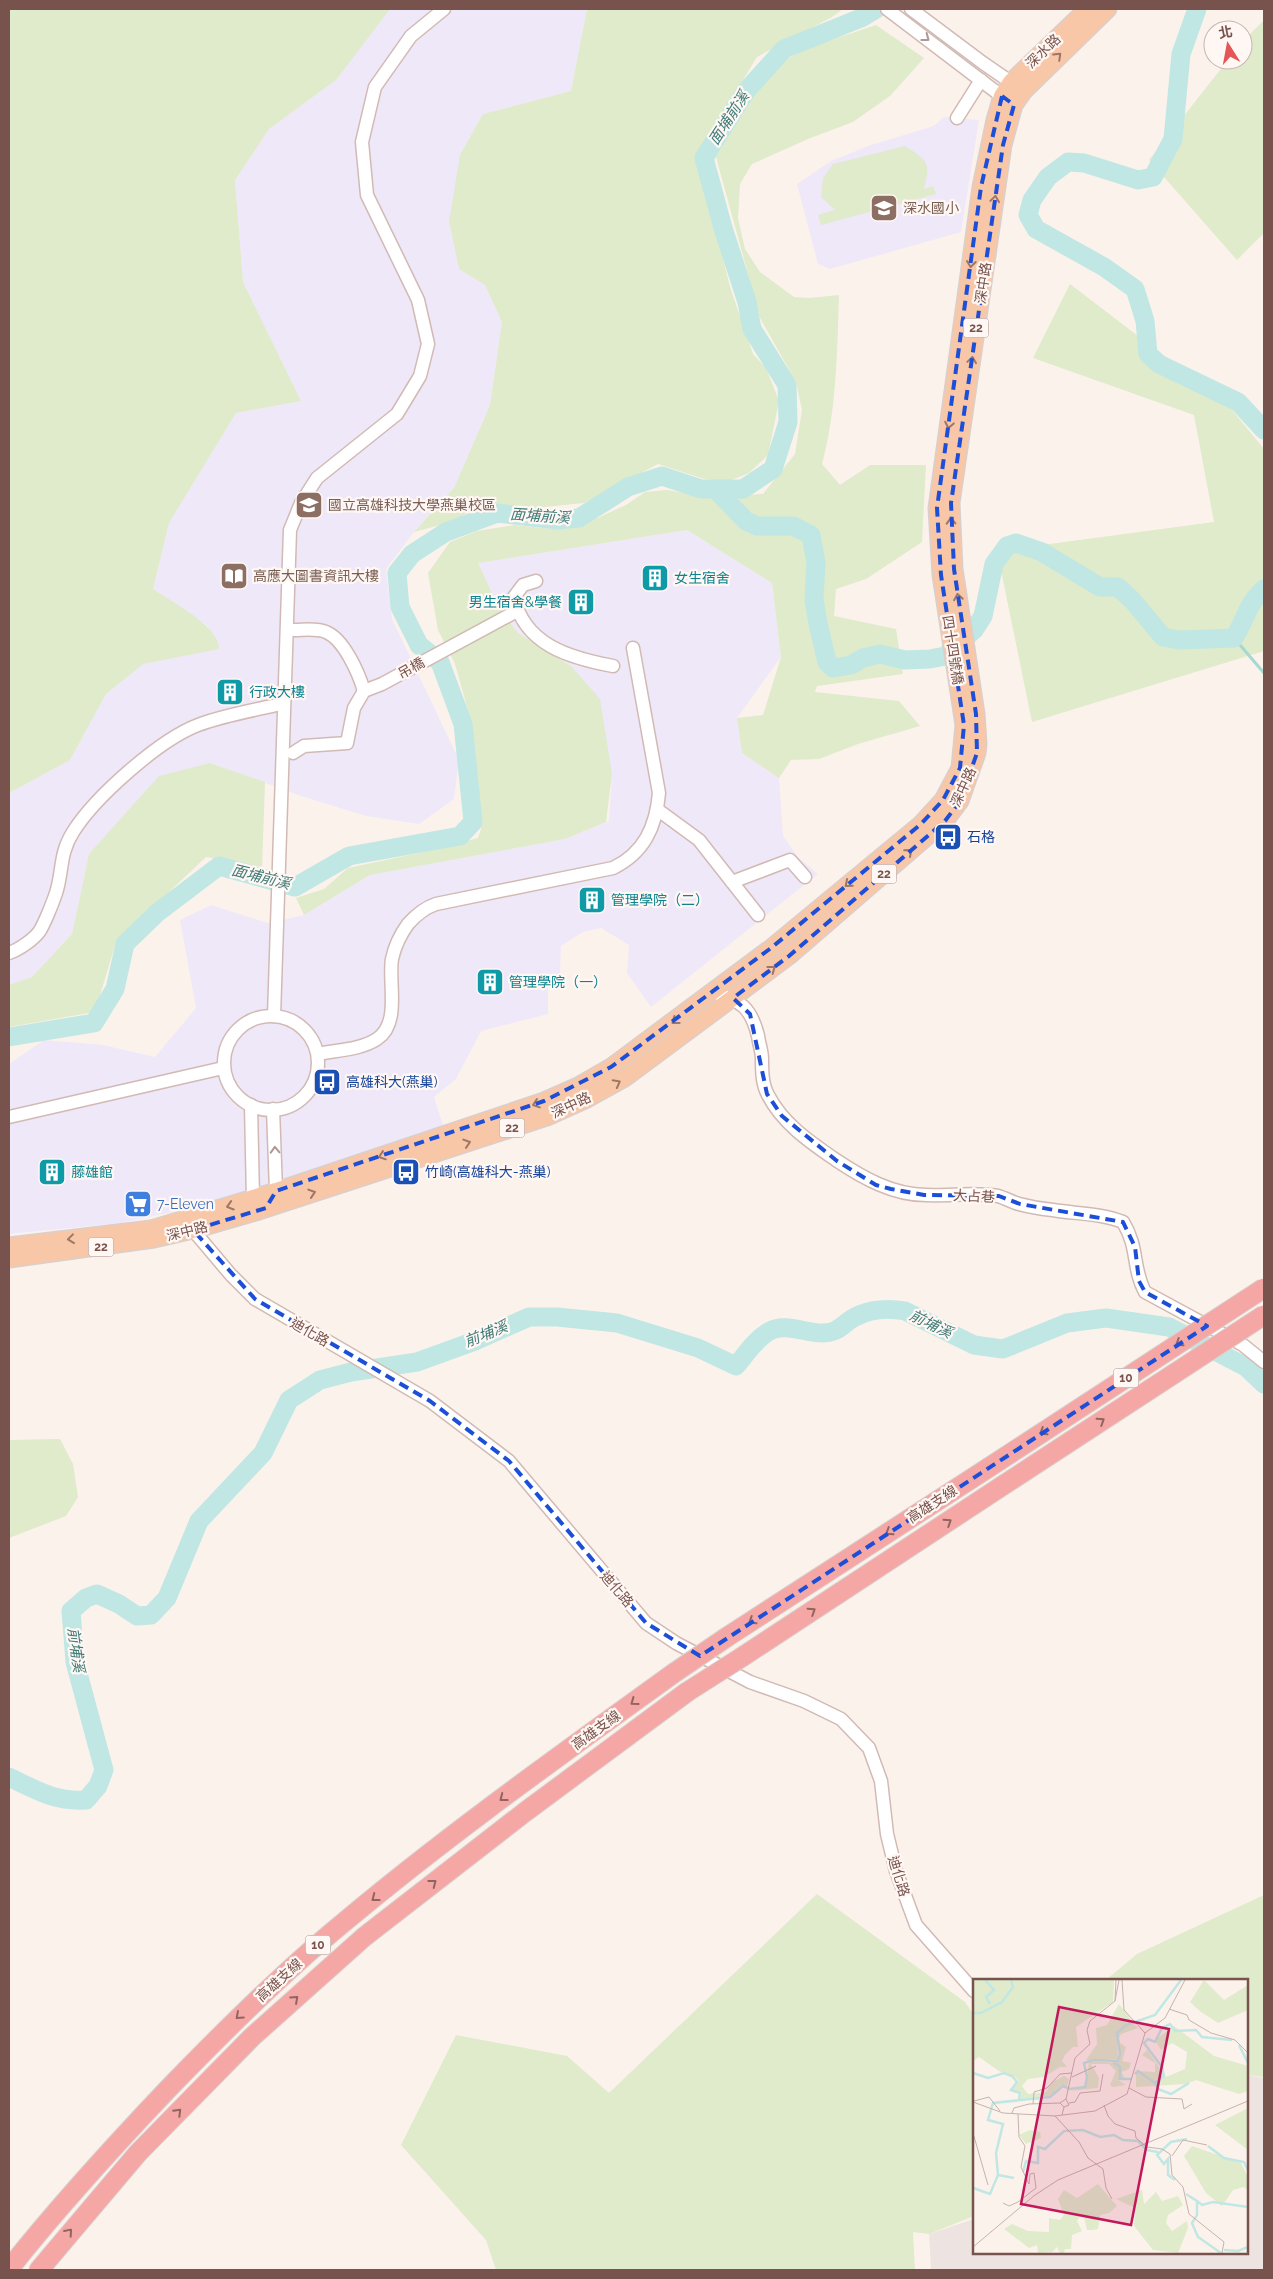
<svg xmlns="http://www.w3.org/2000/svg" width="1273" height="2279" font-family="Raleway,'Noto Sans TC',sans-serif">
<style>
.industrial{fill:#ede4e1}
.education{fill:#efe8f9}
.green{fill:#dfebca}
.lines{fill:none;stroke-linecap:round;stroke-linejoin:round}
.stream{stroke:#a6d8d4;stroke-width:3}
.river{stroke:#c0e7e3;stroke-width:19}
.minor-casing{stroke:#d2bab4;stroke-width:15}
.major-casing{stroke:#d9cfcd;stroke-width:19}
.highway-casing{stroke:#d9cfcd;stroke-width:21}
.minor{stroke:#fff;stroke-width:12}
.major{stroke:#f8c7a7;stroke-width:16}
.highway{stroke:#f5a7a5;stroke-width:19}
.highway-bridge-casing{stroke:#d9cfcd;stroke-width:21;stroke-linecap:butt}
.highway-bridge{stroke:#f5a7a5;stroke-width:19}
.oneway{stroke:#ae9895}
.oneway2{stroke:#9e7669}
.oneway3{stroke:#91645f}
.marked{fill:none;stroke:#1d4ed8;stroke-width:4;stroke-dasharray:10 6;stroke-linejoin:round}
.labels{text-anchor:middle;stroke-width:4.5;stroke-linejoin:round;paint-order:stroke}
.shield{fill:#fff7f3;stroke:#a08480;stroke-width:1}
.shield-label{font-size:12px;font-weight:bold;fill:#78534e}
.street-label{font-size:14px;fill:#78534e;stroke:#fff7f3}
.education-label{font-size:14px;fill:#785e54;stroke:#fff7f3;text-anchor:start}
.culture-label{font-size:14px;fill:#0d838f;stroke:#fff7f3;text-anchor:start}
.transit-label{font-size:14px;fill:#164399;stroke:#fff7f3;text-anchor:start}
.shop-label{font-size:14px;fill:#366cbe;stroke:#fff7f3;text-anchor:start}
.water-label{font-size:15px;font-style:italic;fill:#417c78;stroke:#fff7f3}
.inset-river{fill:none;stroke:#c0e7e3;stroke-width:2.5}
.inset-road{fill:none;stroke:#c7b2ad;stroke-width:1}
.view{fill:#c2185b;fill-opacity:0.15;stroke:#c2185b;stroke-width:2.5}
.inset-edge{fill:none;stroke:#78534e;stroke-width:2.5}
</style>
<rect width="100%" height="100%" fill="#fcf2ec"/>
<polygon class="industrial" points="1247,2075 1264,2078 1264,2270 931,2270 929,2234 974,2219 974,2253 1247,2253"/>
<g class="education">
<polygon points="386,9 587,9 571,91 483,114 449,222 459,269 485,285 502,322 490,405 454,488 414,532 386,569 392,619 459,760 454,799 419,824 366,816 301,796 211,763 89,854 72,934 32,977 9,985 9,793 70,760 106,694 142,664 209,627 153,589 169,523 236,413 301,401 243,282 235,180 269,129 336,80"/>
<polygon points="944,117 979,120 961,232 830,269 818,264 797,184 831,161 871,145 934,126"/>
<polygon points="687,530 772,583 781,657 737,718 742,753 779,778 783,836 798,857 818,874 651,1007 627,973 629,945 601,928 583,932 561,946 560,973 548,982 548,1014 481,1031 456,1079 434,1097 444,1128 215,1203 120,1223 9,1234 9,1064 44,1040 103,1045 155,1057 196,1008 180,920 211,905 268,923 304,915 370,875 565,839 609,821 612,774 571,666 518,633 499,608 477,563"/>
</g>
<g class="green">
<path d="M9 9H390L336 80 269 129 235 180 243 282 301 401 236 413 169 523 153 589C170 601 220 626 219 649L143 664 106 694 70 760 9 793Z"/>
<polygon points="587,9 843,9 832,17 757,57 698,154 730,287 753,354 766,368 779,401 768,455 749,473 729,481 704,479 658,464 584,503 535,508 494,506 474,509 452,522 414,532 454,488 490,405 502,322 485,285 459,269 449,222 460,155 483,114 571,91"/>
<polygon points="1264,20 1264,233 1237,260 1149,160 1228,60 1243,60 1243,41"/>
<path d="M876 25 924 58 890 96 853 122 808 139 752 164 740 184 738 218 745 249 760 272 794 297 809 298 839 295C837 351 837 409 822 464L840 485 870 465H926L922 542 866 579 836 589 834 616 896 629 903 674 817 686 815 692 899 701 920 726 858 744 819 759 791 760 779 778 742 753 737 718 763 715 781 657 772 583 687 530 478 563 499 608 518 633 571 666 600 699 612 774 606 822 565 839 370 875 304 915 296 898 324 889 348 868 433 850 478 838 481 829 471 721 455 664 438 630 428 573 450 542 477 531 514 525 552 529 580 526 626 505 645 492 667 490 710 497 763 494 795 454 802 410 796 382 760 318 716 157 754 95 787 59 807 48Z"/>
<path d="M905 146C928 161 931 162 924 189L933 186 936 194 821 225 818 215 835 210 821 197 823 178 833 164Z"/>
<polygon points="1070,284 1227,404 1264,449 1264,651 1032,722 997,551 1214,522 1194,415 1033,358"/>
<polygon points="210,763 265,782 262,867 206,857 116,942 95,1012 9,1027 9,985 32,977 72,934 89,854 159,776"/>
<polygon points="60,1439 73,1464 78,1497 66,1516 9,1538 9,1440"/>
<polygon points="817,1894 965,2002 974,2015 974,2216 929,2234 913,2232 915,2270 496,2270 486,2240 401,2145 456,2035 567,2056 609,2093"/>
<polygon points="1264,1895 1264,2077 1247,2075 1247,1980 1106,1980 1137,1954"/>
</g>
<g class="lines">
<polyline class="stream" points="1234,638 1264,673"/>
<g class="river">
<polyline points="1197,9 1181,54 1173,139 1153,177 1138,180 1084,163 1068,162 1048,177 1032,200 1028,215 1036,229 1104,267 1135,289 1145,321 1148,354 1159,364 1238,402 1264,430"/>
<path d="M715 489 746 521 757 526H793L811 535 816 563 814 600 818 623 827 662 833 668 851 665 863 658 880 654 905 660 930 659 945 656 974 630 983 616 994 564 1007 546 1016 543 1042 552 1100 587H1118L1133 601 1163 637 1179 640 1234 638C1245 621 1248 602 1264 589"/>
<polyline points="9,1037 94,1023 115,989 125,944 157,913 219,866 295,887 349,856 460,836 473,822 463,724 440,662 419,645 400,607 397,573 412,554 446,532 497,513 557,520 579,518 628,487 662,476 701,489 743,489 773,469 788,422 787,385 752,329 747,302 723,228 704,158 746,91 784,49 861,18 876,9"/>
<path d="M9 1777C36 1790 55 1802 86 1800L98 1786 104 1770 75 1662 71 1611 86 1598 97 1594 119 1604 137 1616 151 1615 167 1598 199 1521 263 1453 289 1400 320 1380 351 1372 417 1362 475 1341 529 1317H557L617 1323 698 1348 736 1366C746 1354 755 1340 768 1332 784 1322 805 1333 822 1333 840 1333 843 1323 855 1317 870 1309 889 1308 905 1311L974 1345 1003 1349 1067 1323 1106 1318 1169 1327 1246 1367 1264 1384"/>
</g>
<g class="minor-casing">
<g id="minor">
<polyline points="887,9 1008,101"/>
<polyline points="911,9 983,63 1018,87"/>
<polyline points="957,118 981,80"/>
<path d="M536 581 523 585 514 597C524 645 570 658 613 666"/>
<path d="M294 630C304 630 317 628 326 632 344 639 359 674 364 691"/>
<polyline points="293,753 304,746 347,743 354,708 364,691 382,684 517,611"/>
<polyline points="658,810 699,840 758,915"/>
<polyline points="732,882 790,860 805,877"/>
<path d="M9 953C18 950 33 940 39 932 44 925 53 902 56 893 63 872 59 854 73 832 95 797 159 740 198 725 225 715 254 710 282 704"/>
<path d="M713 992C741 1001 751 1007 758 1036 759 1044 762 1051 762 1059 762 1071 762 1084 768 1095 783 1124 810 1142 836 1160 863 1178 893 1195 926 1195 950 1196 974 1192 998 1196 1005 1198 1012 1202 1019 1204 1030 1207 1042 1209 1053 1210 1076 1214 1101 1213 1123 1222 1139 1248 1132 1268 1145 1292L1243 1345 1264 1362"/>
<polyline points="274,1016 290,530 301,503 317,478 397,414 420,376 428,344 418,300 367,195 362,142 375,87 411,36 444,9"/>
<circle cx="271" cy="1063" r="47"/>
<path d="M318 1054C337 1050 360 1050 377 1039 401 1023 388 983 392 959 395 945 400 935 408 924 416 915 424 908 436 904L613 868C644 853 656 827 659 793L633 648"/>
<polyline points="251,1105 253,1199 260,1204"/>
<polyline points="9,1117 223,1068"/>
<polyline points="272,1198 276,1191 273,1109"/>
<polyline points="190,1223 193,1230 231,1275 255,1299 430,1401 509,1461 646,1623 676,1643 750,1682 804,1701 841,1719 869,1748 881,1781 887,1834 896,1871 916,1925 974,1991"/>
</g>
</g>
<g class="major-casing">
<g id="major">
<polyline points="9,1246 151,1229 276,1191 544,1101 578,1086 611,1067 771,948 921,824 943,800 960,768 964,725 941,575 937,508 981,187 995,120 1002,96 1011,82 1087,9"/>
<polyline points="9,1259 154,1239 193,1230 259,1211 547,1117 587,1099 625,1078 789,956 945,821 960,801 977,753 978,744 976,714 954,569 951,503 1003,145 1014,105 1024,91 1108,9"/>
</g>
</g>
<g class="highway-casing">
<g id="highway">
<polyline points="727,1637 988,1468"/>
<polyline points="742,1657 1002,1486"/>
<path d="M9 2269C58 2207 112 2148 167 2090 223 2032 281 1974 343 1923 449 1834 562 1754 674 1673"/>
<polyline points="39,2270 138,2153 252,2037 364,1937 525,1812 687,1692"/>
</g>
</g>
<use href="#minor" class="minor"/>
<use href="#major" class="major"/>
<use href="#highway" class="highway"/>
<g class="highway-bridge-casing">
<g id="highway-bridge">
<polyline points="988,1468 1264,1288"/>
<polyline points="1002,1486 1264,1315"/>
<polyline points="674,1673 727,1637"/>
<polyline points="687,1692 742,1657"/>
</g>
</g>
<use href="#highway-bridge" class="highway-bridge"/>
</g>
<defs><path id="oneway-chevron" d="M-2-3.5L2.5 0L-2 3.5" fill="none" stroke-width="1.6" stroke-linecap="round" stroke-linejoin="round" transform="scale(1.25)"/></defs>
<g class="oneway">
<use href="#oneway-chevron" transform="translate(926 38) rotate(37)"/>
<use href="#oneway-chevron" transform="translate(275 1150) rotate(-92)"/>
</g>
<g class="oneway2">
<use href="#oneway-chevron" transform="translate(1058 56) rotate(-44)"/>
<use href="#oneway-chevron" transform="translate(995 199) rotate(-82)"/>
<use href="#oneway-chevron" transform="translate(971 264) rotate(97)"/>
<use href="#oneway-chevron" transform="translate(972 360) rotate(-82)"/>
<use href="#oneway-chevron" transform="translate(949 425) rotate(101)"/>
<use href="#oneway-chevron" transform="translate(951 521) rotate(-91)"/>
<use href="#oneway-chevron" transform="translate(958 597) rotate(-99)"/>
<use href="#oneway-chevron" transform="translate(909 852) rotate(-41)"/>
<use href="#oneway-chevron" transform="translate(848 884) rotate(140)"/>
<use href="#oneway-chevron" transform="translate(772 969) rotate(-37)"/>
<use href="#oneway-chevron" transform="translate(675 1021) rotate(143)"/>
<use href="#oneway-chevron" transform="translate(617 1083) rotate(-28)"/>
<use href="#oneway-chevron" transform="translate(536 1104) rotate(161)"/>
<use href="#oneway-chevron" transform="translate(467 1143) rotate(-18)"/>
<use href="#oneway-chevron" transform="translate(382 1156) rotate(161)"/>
<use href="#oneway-chevron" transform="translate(312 1193) rotate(-18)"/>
<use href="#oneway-chevron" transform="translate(230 1206) rotate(163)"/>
<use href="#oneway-chevron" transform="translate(71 1239) rotate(173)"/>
</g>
<g class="oneway3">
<use href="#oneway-chevron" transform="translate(1179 1343) rotate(147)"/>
<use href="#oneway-chevron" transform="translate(1101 1421) rotate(-33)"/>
<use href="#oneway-chevron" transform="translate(1043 1432) rotate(147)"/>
<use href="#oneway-chevron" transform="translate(948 1522) rotate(-33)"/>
<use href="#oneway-chevron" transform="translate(889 1532) rotate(147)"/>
<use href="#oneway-chevron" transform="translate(812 1611) rotate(-33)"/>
<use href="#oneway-chevron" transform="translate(752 1621) rotate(147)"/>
<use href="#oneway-chevron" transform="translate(634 1702) rotate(144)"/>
<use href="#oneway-chevron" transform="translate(503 1798) rotate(142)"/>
<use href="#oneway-chevron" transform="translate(433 1883) rotate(-38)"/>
<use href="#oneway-chevron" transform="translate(375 1898) rotate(142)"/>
<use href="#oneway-chevron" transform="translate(295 1999) rotate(-42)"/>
<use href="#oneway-chevron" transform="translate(239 2016) rotate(138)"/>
<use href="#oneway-chevron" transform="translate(178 2112) rotate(-45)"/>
<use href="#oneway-chevron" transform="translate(69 2232) rotate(-49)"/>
</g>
<path class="marked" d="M1002 96 1014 105 1003 145 951 503 954 569 976 714 977 753 960 801 945 821 789 956 733 998 750 1014 767 1094 782 1116 837 1161 876 1185 891 1189 924 1195 999 1196 1020 1204 1123 1222 1135 1247 1139 1281 1145 1292 1207 1326 700 1656 646 1623 509 1461 430 1401 255 1299 193 1230 266 1208 276 1191 544 1101 611 1067 771 948 921 824 943 800 960 768 964 725 941 575 937 508 981 187Z"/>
<defs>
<g id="school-square" transform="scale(1.4375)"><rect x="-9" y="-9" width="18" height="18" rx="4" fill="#8d6e63" stroke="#fff7f3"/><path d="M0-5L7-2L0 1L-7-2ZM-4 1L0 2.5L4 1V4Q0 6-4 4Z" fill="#fff"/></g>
<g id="university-square" transform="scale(1.4375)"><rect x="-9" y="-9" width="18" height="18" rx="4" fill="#8d6e63" stroke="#fff7f3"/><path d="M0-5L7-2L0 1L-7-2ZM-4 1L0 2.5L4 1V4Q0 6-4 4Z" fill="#fff"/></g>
<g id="library-square" transform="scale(1.4375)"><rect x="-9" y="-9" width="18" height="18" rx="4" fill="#8d6e63" stroke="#fff7f3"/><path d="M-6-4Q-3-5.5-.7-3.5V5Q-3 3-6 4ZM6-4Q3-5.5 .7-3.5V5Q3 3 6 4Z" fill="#fff"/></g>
<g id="building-square" transform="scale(1.4375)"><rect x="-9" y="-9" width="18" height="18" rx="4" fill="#0f9aa8" stroke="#fff7f3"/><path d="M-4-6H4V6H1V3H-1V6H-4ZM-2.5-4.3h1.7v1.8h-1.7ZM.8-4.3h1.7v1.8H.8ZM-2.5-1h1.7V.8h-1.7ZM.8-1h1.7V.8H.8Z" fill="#fff"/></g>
<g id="bus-square" transform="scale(1.4375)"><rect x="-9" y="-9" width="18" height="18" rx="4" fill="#1a4fb4" stroke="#fff7f3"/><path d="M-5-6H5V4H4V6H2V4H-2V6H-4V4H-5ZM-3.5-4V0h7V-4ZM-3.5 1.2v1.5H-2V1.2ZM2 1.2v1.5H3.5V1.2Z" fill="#fff"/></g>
<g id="supermarket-square" transform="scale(1.4375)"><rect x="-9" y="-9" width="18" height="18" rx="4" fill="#3f7fe0" stroke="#fff7f3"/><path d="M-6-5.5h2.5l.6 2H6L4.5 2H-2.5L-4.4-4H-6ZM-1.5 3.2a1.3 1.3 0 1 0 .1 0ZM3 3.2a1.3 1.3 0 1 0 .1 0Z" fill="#fff"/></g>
</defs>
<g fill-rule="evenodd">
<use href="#school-square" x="884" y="208"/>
<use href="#university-square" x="309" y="505"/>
<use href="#library-square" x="234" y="576"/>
<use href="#building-square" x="655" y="578"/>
<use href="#building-square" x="581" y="602"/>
<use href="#building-square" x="230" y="692"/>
<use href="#bus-square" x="948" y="837"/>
<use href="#building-square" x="592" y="900"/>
<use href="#building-square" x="490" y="982"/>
<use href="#bus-square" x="327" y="1082"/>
<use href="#building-square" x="52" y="1172"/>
<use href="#bus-square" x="406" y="1172"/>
<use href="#supermarket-square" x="138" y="1204"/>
</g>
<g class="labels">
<g class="shield">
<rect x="963.5" y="318.5" width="25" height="19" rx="4"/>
<rect x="871.5" y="864.5" width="25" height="19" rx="4"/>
<rect x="499.5" y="1118.5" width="25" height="19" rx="4"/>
<rect x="88.5" y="1237.5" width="25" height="19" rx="4"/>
<rect x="1113.5" y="1368.5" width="25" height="19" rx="4"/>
<rect x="305.5" y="1935.5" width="25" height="19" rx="4"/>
</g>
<g class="shield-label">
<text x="976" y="332">22</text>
<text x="884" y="878">22</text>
<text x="512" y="1132">22</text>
<text x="101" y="1251">22</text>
<text x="1126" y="1382">10</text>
<text x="318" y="1949">10</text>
</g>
<g class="street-label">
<text transform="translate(1043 51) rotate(-44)" y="5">深水路</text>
<text transform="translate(983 283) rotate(-82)" y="5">深中路</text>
<text transform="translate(953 650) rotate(81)" y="5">四十四號橋</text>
<text transform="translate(411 668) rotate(-29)" y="5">吊橋</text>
<text transform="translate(963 787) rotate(-66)" y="5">深中路</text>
<text transform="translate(571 1105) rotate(-25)" y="5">深中路</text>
<text transform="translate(974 1196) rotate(3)" y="5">大占巷</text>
<text transform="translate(187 1231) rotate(-14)" y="5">深中路</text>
<text transform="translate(310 1332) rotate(30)" y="5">迪化路</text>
<text transform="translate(932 1504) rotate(-33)" y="5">高雄支線</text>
<text transform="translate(617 1589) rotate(49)" y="5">迪化路</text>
<text transform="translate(596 1730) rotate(-36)" y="5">高雄支線</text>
<text transform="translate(899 1876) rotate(73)" y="5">迪化路</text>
<text transform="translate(279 1980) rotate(-42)" y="5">高雄支線</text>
</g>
<g class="education-label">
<text x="903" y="213">深水國小</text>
<text x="328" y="510">國立高雄科技大學燕巢校區</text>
<text x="253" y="581">高應大圖書資訊大樓</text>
</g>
<g class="culture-label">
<text x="674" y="583">女生宿舍</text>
<text x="562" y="607" text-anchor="end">男生宿舍&amp;學餐</text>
<text x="249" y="697">行政大樓</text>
<text x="611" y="905">管理學院（二）</text>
<text x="509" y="987">管理學院（一）</text>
<text x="71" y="1177">藤雄館</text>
</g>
<g class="transit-label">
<text x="967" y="842">石格</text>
<text x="346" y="1087">高雄科大(燕巢)</text>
<text x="425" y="1177">竹崎(高雄科大-燕巢)</text>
</g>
<g class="shop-label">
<text x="157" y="1209">7-Eleven</text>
</g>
<g class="water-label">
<text transform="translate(729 118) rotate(-57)" y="5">面埔前溪</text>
<text transform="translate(540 516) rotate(4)" y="5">面埔前溪</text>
<text transform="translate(261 877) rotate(14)" y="5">面埔前溪</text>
<text transform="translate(931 1324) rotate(26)" y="5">前埔溪</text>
<text transform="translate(486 1334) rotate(-22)" y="5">前埔溪</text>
<text transform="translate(76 1650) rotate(82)" y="5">前埔溪</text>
</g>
</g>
<g transform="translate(973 1979)">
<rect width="275" height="275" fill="#fcf2ec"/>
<path d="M0 1H141L140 23 103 48 105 68H100L92 76 89 82 94 88H87L71 98 55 100 49 107 55 115 73 113 79 103 91 97 96 100 94 107 89 106 77 117 47 120 49 114 38 110 46 102 42 98 26 92 6 78 0 82ZM231 1 251 21 275 6V31L245 44 228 33 217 23ZM146 25 160 43 144 53 145 80 113 81 124 65 123 49 134 46ZM161 45 165 49 148 55 146 59 147 64 153 68 149 82 158 84 156 90 148 93 153 101H145L153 106 140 108 137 106 143 92 136 85H118L126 99 125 109 97 112 113 108 116 82 143 84 147 81 145 54 153 46ZM201 47 241 77 275 87V112L266 115 223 101 213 105 163 108V92L182 93V84L169 76 174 71 193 98 212 90 214 73 199 64 188 71 182 61ZM275 129V171L242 146ZM57 151 67 153 68 159 53 165 46 156ZM219 167 268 184 275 198V212L271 208 260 211 249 227 233 214 211 177ZM125 205 144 227 136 234 127 236 125 250 120 251H114L111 238 107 237 104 242 109 252 99 256 98 270H92L91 274H87L84 268 79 273 65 274 64 266 56 269 31 250 39 245 55 252 76 253V239L87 241 91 236 85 220 91 211 104 219ZM169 211 171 225 183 213 189 222 205 217 210 226 195 236 193 244 199 252 214 242 215 249 205 274 180 271 161 247 162 229 143 220Z" fill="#dfebca"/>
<path class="inset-river" d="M12 1 21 11 13 18 17 25M0 34H8L29 23 40 8 38 1M266 66 275 84M140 83 147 88V100H158M0 94 15 99 31 94 39 97 44 103 38 111 47 114 46 121M162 95 165 92 182 104 191 97 189 88 171 64 175 60 182 63 189 49 197 45 202 52 223 51 229 58 259 61M182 104 185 110 198 115 216 104M235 167 251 179 271 183 275 191M50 193 53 182 65 184V168L72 170 91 152 110 151 127 158 141 156 150 161 165 162 174 171 185 173M25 196 41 199M202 201 195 196V180L191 185 184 176 198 163 214 160M0 209 17 215 25 196 23 174 30 145 15 141 20 124 77 118 90 107 97 110 112 108 114 98 111 84 120 81 145 82 147 75 144 54 153 46 182 36 208 1M213 215 224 222V236L219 244 225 258 248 274M224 222 229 226 240 223 275 228M251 271 265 272 275 268"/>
<path class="inset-road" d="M149 1 151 31 172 54M142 22 146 1M142 22 143 1M196 30 214 36 216 41 238 54 262 61 275 74M99 98 123 87M156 109 173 118 209 120 211 130 219 125M93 120 102 79 117 65 114 51 117 42 142 22M1 122 16 118 27 132M0 123 30 134 82 137 122 132 154 115 172 54 192 39 212 1M96 124 102 123 107 114 127 112 130 95M60 125 61 113 74 109 87 95 99 94M131 126 135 137 142 145 162 152 163 159 174 168 189 170 197 175 199 196 210 208 216 235 251 263 249 274M39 134 41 129 56 125 87 124M89 136 91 128 87 124 93 120 96 126 91 128M82 137 106 163 115 179 130 190 133 209 139 220M0 154 15 206M199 177 210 161 234 166M30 224 36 227 45 223 63 209 61 194 57 195 56 205 48 188 52 167 46 158 45 135M0 268 62 216 85 201 275 122"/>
<path class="view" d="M86 28 196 50 158 246 48 225Z"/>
<rect width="275" height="275" class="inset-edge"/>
</g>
<rect width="1273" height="2279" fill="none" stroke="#78534e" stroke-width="20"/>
<g transform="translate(1228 45) rotate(349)"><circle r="24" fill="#fff7f3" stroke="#c9b5b1"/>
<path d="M0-4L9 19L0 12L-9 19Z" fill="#e35557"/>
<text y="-8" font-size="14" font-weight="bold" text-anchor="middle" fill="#78534e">北</text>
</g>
</svg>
